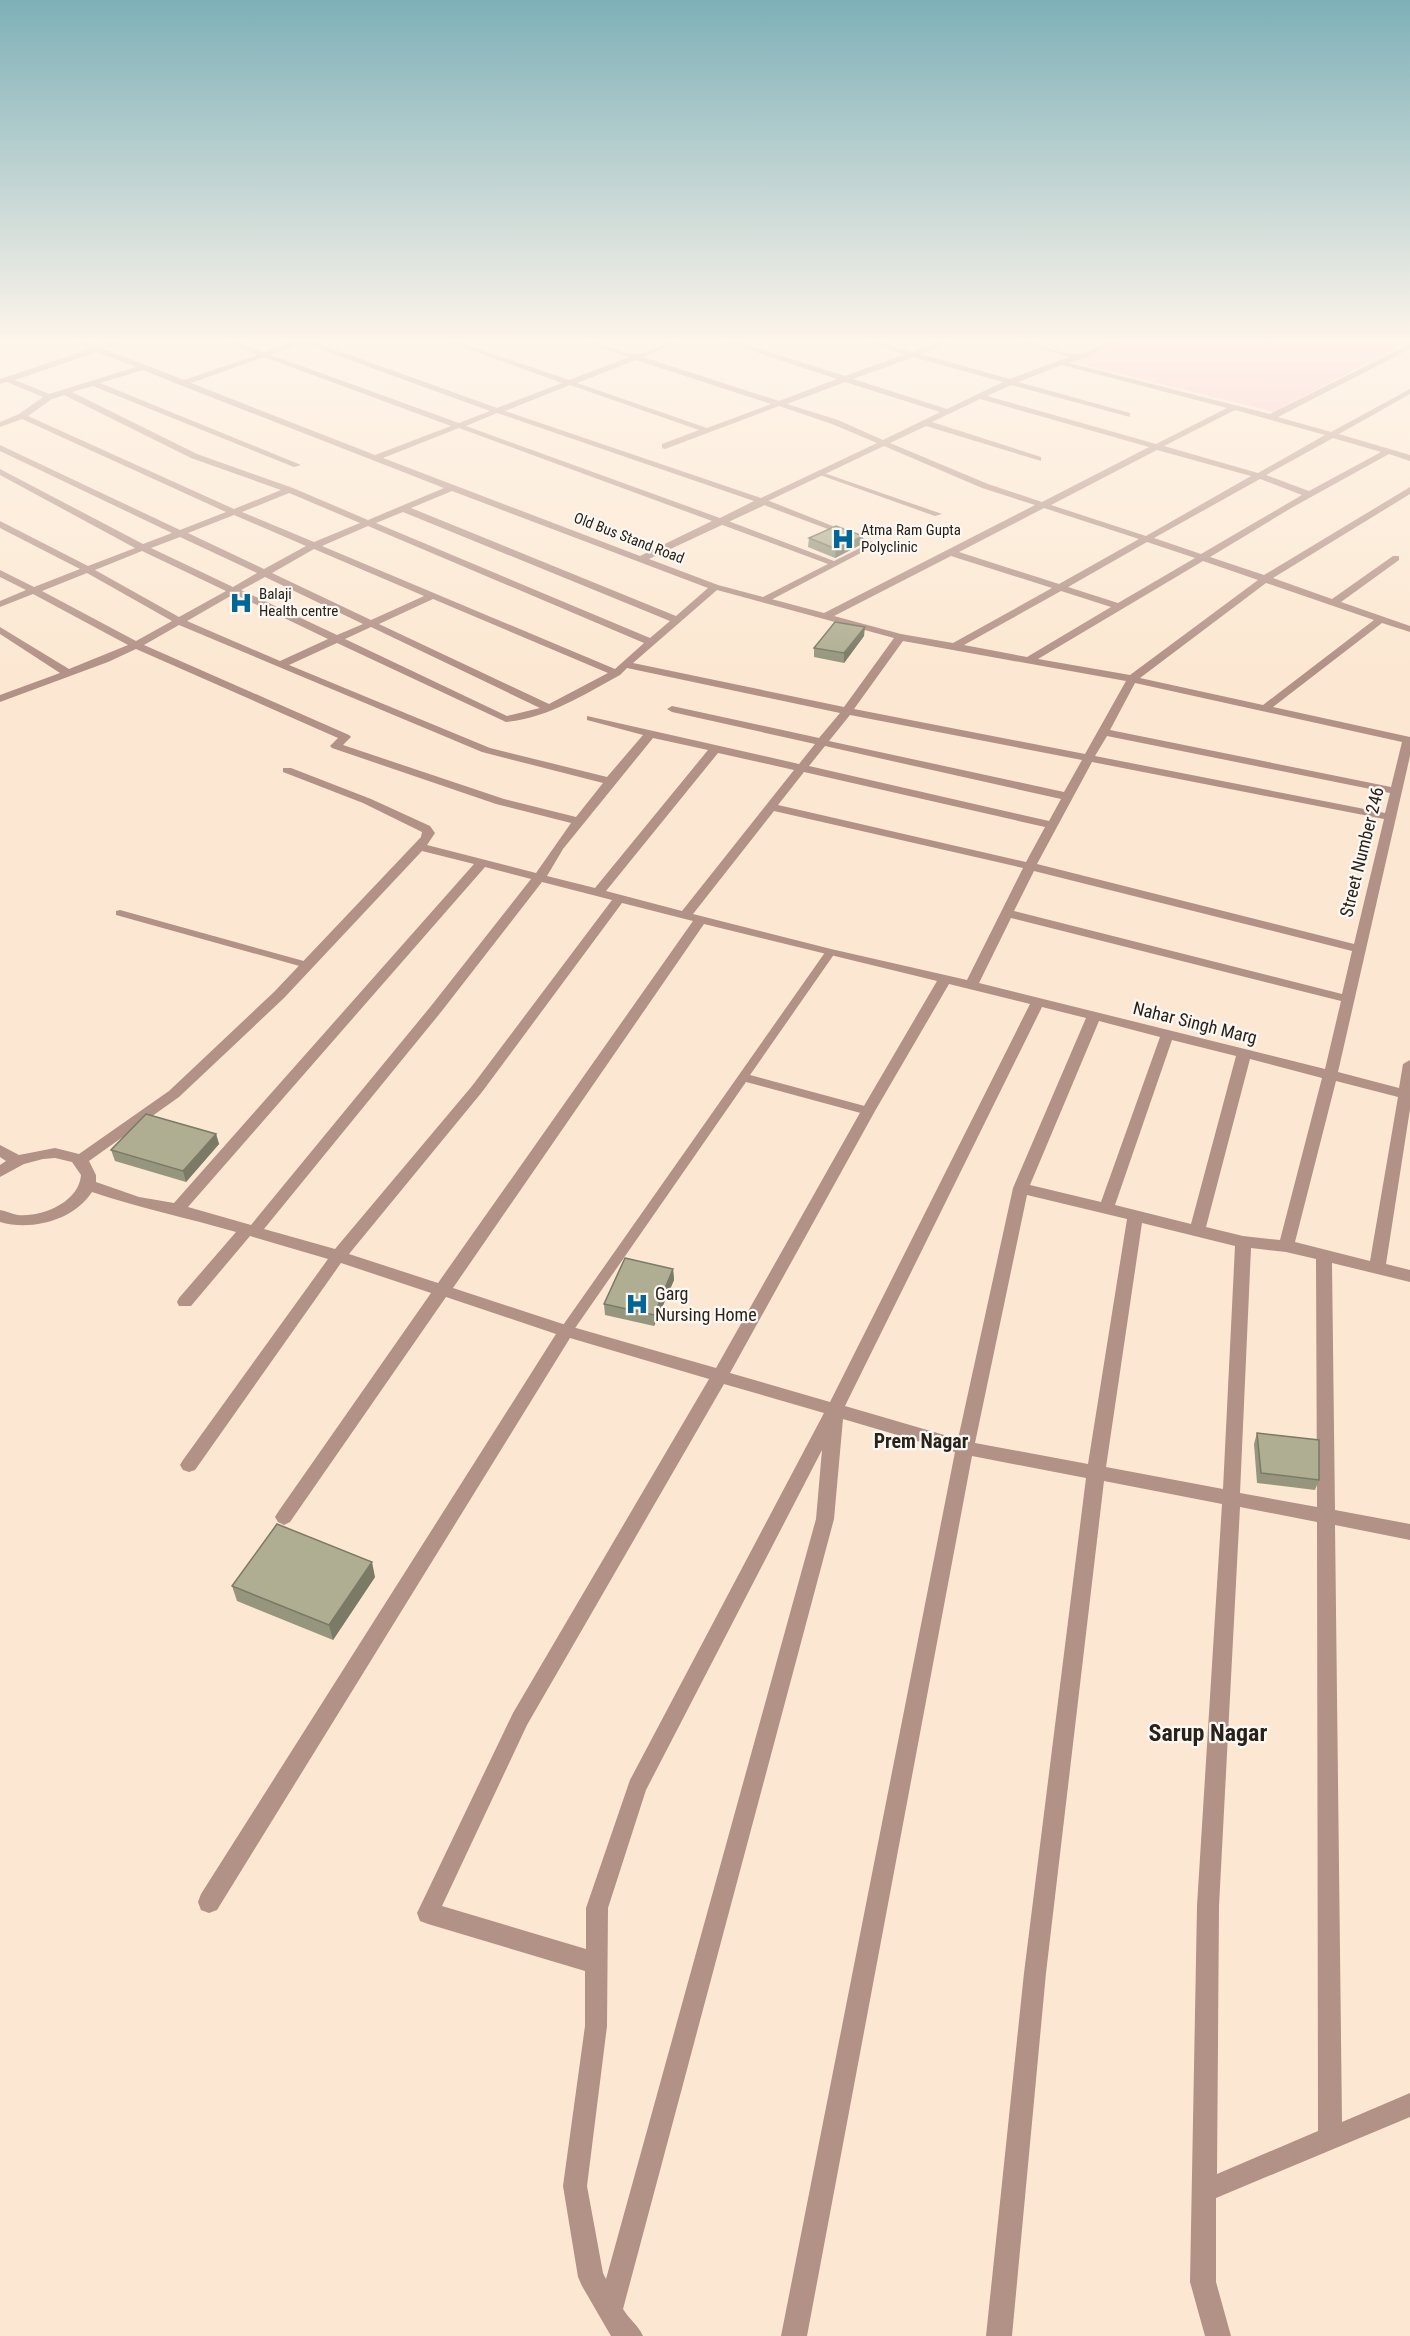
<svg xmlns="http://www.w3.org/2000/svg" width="1410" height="2336" font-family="'Roboto Condensed',sans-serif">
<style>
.green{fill:#f9becb}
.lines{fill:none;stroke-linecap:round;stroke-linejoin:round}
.lane{fill:#b29187;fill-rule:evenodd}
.street{fill:#b29187;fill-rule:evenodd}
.wall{fill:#96967e}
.shaded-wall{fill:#7a7a67}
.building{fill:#afae93;stroke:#7a7a67;stroke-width:1.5}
.labels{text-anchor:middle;stroke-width:4.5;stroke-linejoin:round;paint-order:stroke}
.far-poi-label{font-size:15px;fill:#29221a;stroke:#fcf8f4;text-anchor:start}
.far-street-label{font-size:15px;fill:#29221a;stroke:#fcf8f4}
.street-label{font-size:18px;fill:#29221a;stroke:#fcf8f4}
.poi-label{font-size:18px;fill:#29221a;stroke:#fcf8f4;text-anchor:start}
.neighbourhood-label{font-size:20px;font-weight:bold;fill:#29221a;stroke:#fcf8f4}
.near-neighbourhood-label{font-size:24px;font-weight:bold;fill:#29221a;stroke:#fcf8f4}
</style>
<rect width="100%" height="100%" fill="#fce8d2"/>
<polygon class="green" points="1119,341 1409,341 1274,412 1073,362"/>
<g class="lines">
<g class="lane">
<polygon points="820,473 824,473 942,514 935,516 820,475"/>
<polygon points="761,500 767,500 878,544 767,602 761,602 761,598 828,564 717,523 717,519 723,519 834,561 868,544 761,504"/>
<polygon points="120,910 311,963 312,965 311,967 303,967 116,915 116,911"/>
<polygon points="830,950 835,953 750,1075 872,1108 874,1111 872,1114 868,1115 746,1082 571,1334 561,1334 559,1331 561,1328 826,951"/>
</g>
<path class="street" d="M73 341H84L98 346 114 341H125L104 349 184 380 257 355 223 341H234L264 352 296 341H311L497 408 562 383 445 341H456L569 380 629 357 583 341C602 341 617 353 635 354 648 355 664 341 681 341L643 357 779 401 837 379 722 341H734L845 376 905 354 862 341H874L912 352 935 343 933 341H944L945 345 920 354 1010 379 1069 357 1014 341C1036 341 1056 354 1076 354 1090 355 1102 341 1117 341L1094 354 1069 363 1270 414 1410 344V349L1278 417 1331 432 1410 389V394L1339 434 1410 455V461L1389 454 1293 507 1210 557 1264 575 1410 487V494L1273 578 1332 599 1393 556H1399V560L1341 602 1410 626V632L1382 623 1273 707 1410 737V756L1338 1072 1399 1088 1403 1064 1410 1060V1109L1386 1264 1410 1270V1282L1332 1263 1335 1510 1410 1524V1540L1335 1525 1342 2122 1410 2093V2117L1216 2198V2282L1231 2336H1205L1190 2282 1197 1906 1222 1504 1104 1481 1046 1973 1012 2336H986L1024 1973 1086 1478 972 1456 807 2336H781L955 1452 843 1419 834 1519 623 2309C629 2319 638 2325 643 2336H611L582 2286 578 2277 563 2186 585 2026V1971L428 1924 420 1921 417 1913 513 1713 709 1379 570 1338 217 1910 209 1913 201 1910 198 1902 201 1894 556 1334 446 1297 290 1522 284 1525 278 1522 275 1517 278 1512 431 1293 341 1263 195 1470 189 1472 183 1470 180 1465 183 1460 328 1259 250 1236 191 1306H179L177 1302 179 1298 236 1232C188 1218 139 1208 92 1192 73 1221 31 1231 0 1222V1210C6 1211 12 1214 18 1215 43 1217 79 1202 81 1175L72 1162 55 1158 43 1159 24 1164 0 1177V1165L6 1161 0 1157V1145L19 1155 55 1148 79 1154 169 1091 274 992 421 837 422 832 363 803 283 772V768H291L371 799 430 826 435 833 427 845 536 873 571 823 496 804 332 748 330 746 338 738 136 649 108 662 0 702V695L60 673 0 634V627L69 669 128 645 33 594 0 607V601L26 590 0 577V570L34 587 80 569 0 528V521L88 566 135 548 0 475V469L143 544 172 533 0 451V445L180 530 226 512 22 419 0 427V422L19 414 43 397 7 382 0 384V379L90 349ZM303 343 490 411 459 423 271 355ZM97 352 136 367 49 394 15 380ZM264 357 451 426 375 455 191 383ZM913 357 1003 382 947 409 853 379ZM636 360 771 404 707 428 577 383ZM1062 365 1227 408 1156 444 987 396 1011 385 1130 417V413L1018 382ZM143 370 180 385 444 488 368 520 293 488 197 454 72 392 93 386 294 467 301 465 100 383ZM845 382 940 412 883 440 838 420 787 404ZM570 385 699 430 662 444V448L665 449 779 406 832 424 877 443 761 498 505 411ZM64 395 191 458 281 490 234 509 28 416 52 399ZM980 399 1149 447 1042 502 988 484 890 443 926 426 1041 461V457L932 422ZM1235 410 1325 435 1258 473 1164 446ZM497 413 754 501 720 518 466 426ZM459 428 712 521 640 556 383 458ZM1333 438 1381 452 1309 491 1266 475ZM884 446 982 488 1035 505 824 613 718 585 649 559 767 504 768 501ZM1157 450 1251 476 1146 536 1051 505ZM1260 479 1302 495 1201 554 1154 538ZM452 491 708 588 676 616 411 508ZM289 493 294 495 360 523 314 542 242 512ZM1044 508 1139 539 1059 584 959 552ZM403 512 670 621 650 638 376 523ZM234 515 306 546 264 569 188 533ZM368 526 644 643 615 669 322 546ZM180 537 257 573 233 587 151 548ZM1147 542 1195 558 1118 603 1068 587ZM314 549 424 596 371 620 272 573ZM142 551 226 591 179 617 95 570ZM951 556 1052 588 953 643 901 634 834 616ZM1203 561 1258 580 1130 675 1038 659ZM87 573 172 621 136 641 42 591ZM265 577 363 624 337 635 241 590ZM1266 583 1374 620 1263 705 1140 678ZM717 590 894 638 844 707 633 663ZM1061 591 1111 607 1027 657 964 645ZM234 594 328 639 280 661 187 621ZM433 599 608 673 549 704 379 624ZM179 625 482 752 603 783 576 817 504 799 343 745 351 737 349 735 144 645ZM371 627 540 708 507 716 345 639ZM903 641 1126 681 1085 754 854 709ZM337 643 506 722C548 718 583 695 620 675L627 668 840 713 819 738 672 706 667 709 672 712 815 744 799 764 587 716V720L643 735 607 777 490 748 289 665ZM1135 683 1402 742 1391 787 1110 730ZM850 715 1082 760 1064 792 829 741ZM1107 736 1390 793 1385 813 1095 756ZM653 738 708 750 595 888 547 876 563 849ZM825 746 1061 799 1049 821 809 766ZM718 753 794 770 682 911 606 891ZM1092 762 1384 819 1354 944 1037 864ZM804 772 1045 827 1026 862 778 805ZM774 811 1023 868 967 980 831 949 693 914ZM422 851 474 864 174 1203 139 1197 96 1182V1175L89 1161 179 1097 284 998ZM485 867 531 879 431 1006 251 1225 188 1207ZM1034 871 1352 951 1342 994 1014 911ZM542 882 612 900 472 1086 335 1249 264 1229 441 1012ZM622 903 693 921 438 1283 349 1254 482 1092ZM1011 918 1341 1001 1325 1069 979 983ZM704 924 937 981 861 1111 716 1368 569 1326 453 1288ZM949 984 1030 1004 830 1402 730 1373 875 1111ZM1042 1007 1086 1018 1013 1188 958 1439 845 1406ZM1099 1021 1160 1037 1101 1202 1030 1185ZM1172 1040 1236 1056 1191 1224 1115 1205ZM1250 1059 1322 1078 1280 1240 1243 1236 1206 1227ZM1336 1081 1398 1097 1370 1261 1295 1242ZM1027 1195 1127 1219 1088 1464 975 1443ZM1142 1223 1235 1246 1223 1489 1106 1467ZM1251 1248 1286 1252 1316 1259 1317 1507 1240 1493ZM724 1384 824 1413 630 1780 586 1908V1949L442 1906 527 1725ZM822 1450 816 1519 606 2279 603 2273 587 2186 607 2026 608 1908 646 1790ZM1240 1507 1317 1522 1318 2131 1217 2174 1219 1906Z"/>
</g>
<g class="wall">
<polygon points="863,536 862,544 835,558 808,547 809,538"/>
<polygon points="864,636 844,663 814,657 814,648"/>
<polygon points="216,1134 219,1144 186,1182 115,1161 111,1150"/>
<polygon points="673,1269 674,1280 654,1326 605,1315 604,1304"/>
<polygon points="1257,1433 1319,1480 1315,1490 1257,1483 1254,1444"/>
<polygon points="375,1577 333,1640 237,1601 232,1586"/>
</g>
<g class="shaded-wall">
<polygon points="863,536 862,544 835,558 836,549"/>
<polygon points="865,627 864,636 844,663 844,653"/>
<polygon points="216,1134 219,1144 186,1182 183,1171"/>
<polygon points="673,1269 674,1280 654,1326 654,1315"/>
<polygon points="372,1562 375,1577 333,1640 329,1625"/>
</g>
<g class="building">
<polygon points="836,526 863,536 836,549 809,538"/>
<polygon points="835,622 865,627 844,653 814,648"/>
<polygon points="146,1114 216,1134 183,1171 111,1150"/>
<polygon points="625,1258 673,1269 654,1315 604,1304"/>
<polygon points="1257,1433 1319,1440 1319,1480 1261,1473"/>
<polygon points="277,1524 372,1562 329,1625 232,1586"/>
</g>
<linearGradient id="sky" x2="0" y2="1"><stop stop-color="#7eb0b8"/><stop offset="0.51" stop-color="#fef5eb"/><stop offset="1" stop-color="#fef5eb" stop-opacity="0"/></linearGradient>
<rect width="1410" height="668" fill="url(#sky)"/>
<defs>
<g id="hospital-bare" transform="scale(1.8)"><path d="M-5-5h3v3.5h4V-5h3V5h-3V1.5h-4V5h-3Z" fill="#036796" stroke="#fcf8f4" stroke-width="2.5" paint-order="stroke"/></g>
</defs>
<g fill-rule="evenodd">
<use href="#hospital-bare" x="843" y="539"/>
<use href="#hospital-bare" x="241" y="603"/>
<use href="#hospital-bare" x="637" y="1304"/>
</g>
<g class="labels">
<g class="far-poi-label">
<text x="861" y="535">Atma Ram Gupta<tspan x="861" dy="17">Polyclinic</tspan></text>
<text x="259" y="599">Balaji<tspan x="259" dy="17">Health centre</tspan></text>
</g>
<g class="far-street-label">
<text transform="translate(629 538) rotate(21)" y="5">Old Bus Stand Road</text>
</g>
<g class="street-label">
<text transform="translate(1362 852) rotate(-76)" y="6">Street Number 246</text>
<text transform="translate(1195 1023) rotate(14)" y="6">Nahar Singh Marg</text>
</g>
<g class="poi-label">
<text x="655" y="1300">Garg<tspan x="655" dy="21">Nursing Home</tspan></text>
</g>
<g class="neighbourhood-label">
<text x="921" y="1448">Prem Nagar</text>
</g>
<g class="near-neighbourhood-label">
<text x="1208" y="1741">Sarup Nagar</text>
</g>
</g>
</svg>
